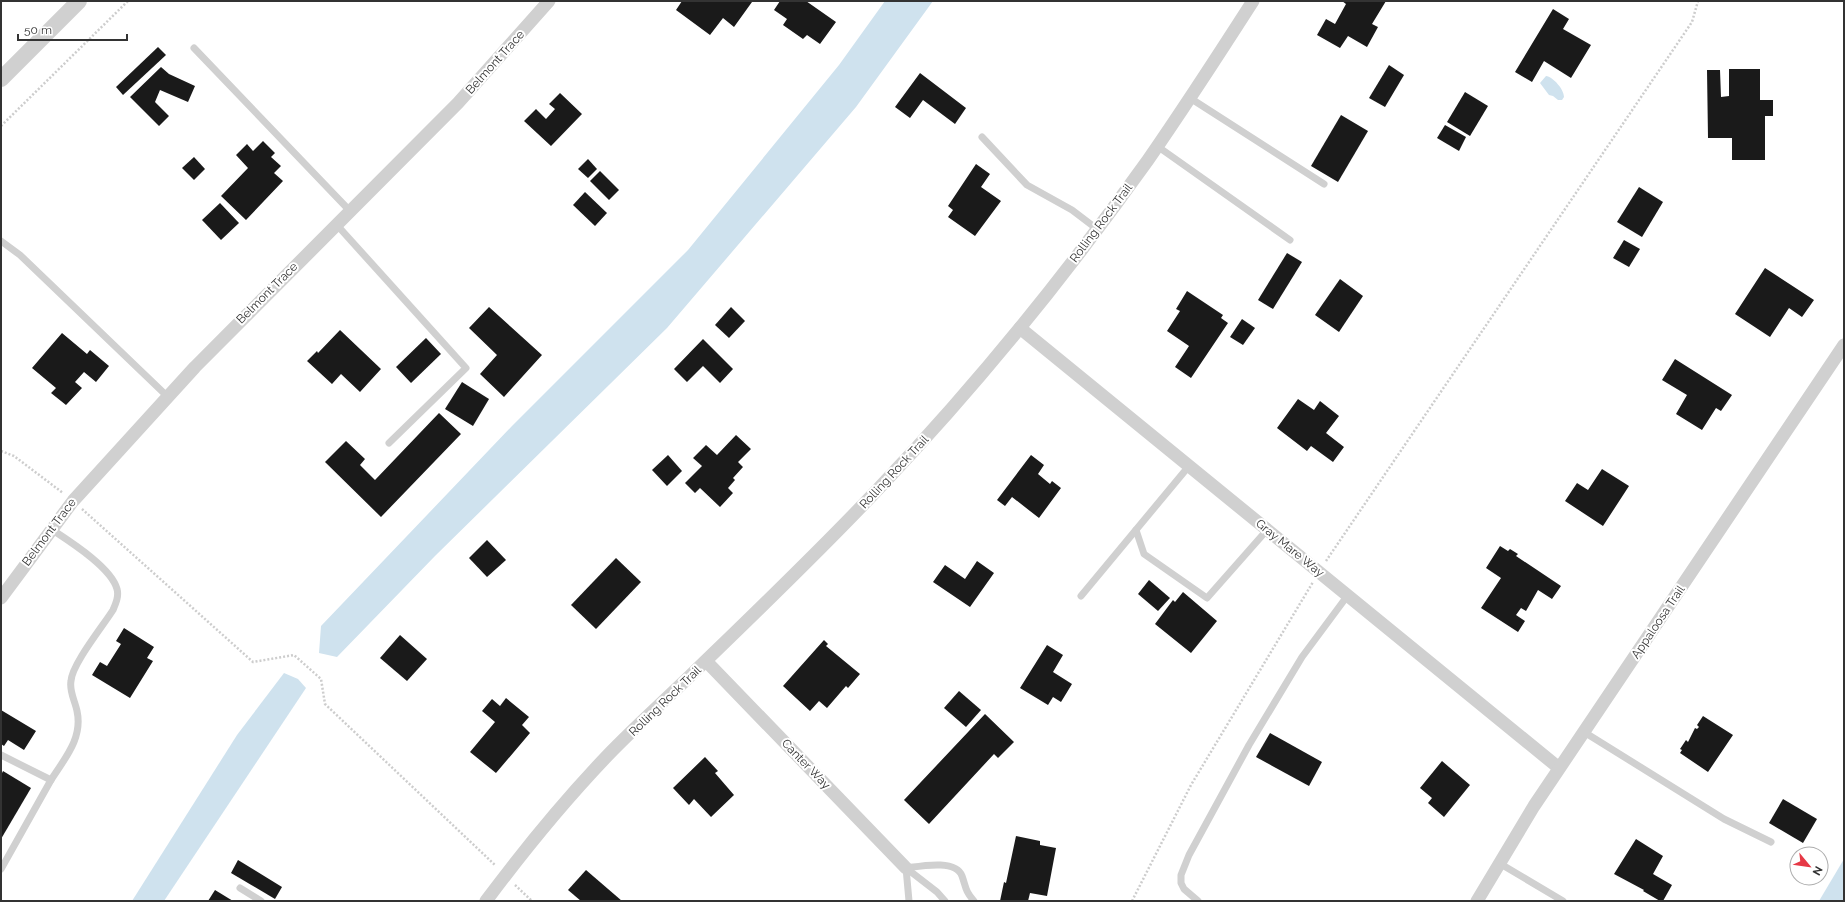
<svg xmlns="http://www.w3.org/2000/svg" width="1845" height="902" font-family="Raleway,sans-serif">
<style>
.water{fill:#cfe2ee}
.building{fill:#1a1a1a}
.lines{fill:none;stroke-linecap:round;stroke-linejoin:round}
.path{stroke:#cdcdcd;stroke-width:2.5;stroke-dasharray:2 2;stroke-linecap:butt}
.service{stroke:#d0d0d0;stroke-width:7}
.minor{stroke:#d0d0d0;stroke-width:13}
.tertiary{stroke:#d0d0d0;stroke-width:16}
.labels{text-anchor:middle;stroke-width:4;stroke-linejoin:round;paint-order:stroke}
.street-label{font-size:12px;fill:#333;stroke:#fff}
</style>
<rect width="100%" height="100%" fill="#fff"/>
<g class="water">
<polygon points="885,1 933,1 856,107 667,328 435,556 337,657 319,653 321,626 512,426 688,250 839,65"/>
<path d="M1546 76C1553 77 1564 89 1564 97L1562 100H1558L1553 96 1549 95 1540 83Z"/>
<polygon points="284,673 298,679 306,688 164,901 132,901 237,735"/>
<polygon points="1844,859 1844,901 1819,901"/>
</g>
<g class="building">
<polygon points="682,1 751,1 752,2 734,27 723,18 710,35 676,10"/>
<polygon points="780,1 806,1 836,22 820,44 807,35 803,39 783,25 787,19 774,10"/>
<polygon points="1342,1 1386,1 1372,24 1378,27 1367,47 1348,36 1340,48 1317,35 1326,19 1335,24 1346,4"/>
<polygon points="1553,9 1569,19 1563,29 1591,45 1571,78 1544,61 1532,82 1515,72"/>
<polygon points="158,47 166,55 123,95 116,87"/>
<polygon points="1389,65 1404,75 1385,107 1369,98"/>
<polygon points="161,67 169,74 195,86 188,102 160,90 155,102 169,116 159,126 130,97"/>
<polygon points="1729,69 1760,69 1760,100 1773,100 1773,116 1765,116 1765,160 1732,160 1732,138 1708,138 1707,70 1720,70 1721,97 1729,96"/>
<polygon points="920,73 966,108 955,124 923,100 910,118 895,107"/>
<polygon points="1465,92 1488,106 1470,136 1447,122"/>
<polygon points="560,93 582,114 551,146 524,121 536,109 546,119 555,109 549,104"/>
<polygon points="1341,115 1368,131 1338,182 1311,166"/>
<polygon points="1445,125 1466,137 1459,151 1437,138"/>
<polygon points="263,141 275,153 271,157 281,166 274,173 283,181 246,220 221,196 248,168 236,155 247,144 253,151"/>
<polygon points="194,157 205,169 194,180 182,168"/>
<polygon points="588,159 597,169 588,178 578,169"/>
<polygon points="976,164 990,174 981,187 1001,201 975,236 948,217 953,210 948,206"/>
<polygon points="600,171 619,190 609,200 590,181"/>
<polygon points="1639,187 1663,202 1642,237 1617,222"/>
<polygon points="585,192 607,213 595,226 573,205"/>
<polygon points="220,203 239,223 221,240 202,220"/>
<polygon points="1624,240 1640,249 1629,267 1613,258"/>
<polygon points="1287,253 1302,262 1273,309 1258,300"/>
<polygon points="1765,268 1814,300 1802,317 1789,308 1770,337 1735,314"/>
<polygon points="1340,279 1363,296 1339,332 1315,315"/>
<polygon points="1187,291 1223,315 1221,318 1228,323 1191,378 1175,367 1189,346 1167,331 1180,311 1176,309"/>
<polygon points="489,307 542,355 504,397 480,374 497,355 469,328"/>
<polygon points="731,307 745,321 729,338 715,325"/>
<polygon points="1242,319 1255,328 1243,345 1230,337"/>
<polygon points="340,330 381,369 360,392 341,374 332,384 307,361 317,351 318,353"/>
<polygon points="62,333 87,354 90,350 109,366 96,382 84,372 75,382 82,388 66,405 51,393 56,388 32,368"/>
<polygon points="426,338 441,354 411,383 396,367"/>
<polygon points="703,339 733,369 720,383 703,366 687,382 674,369"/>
<polygon points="1675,359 1732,395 1721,411 1716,408 1702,430 1676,414 1687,395 1662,380"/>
<polygon points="462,382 489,399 473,426 445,409"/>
<polygon points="1298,399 1314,410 1320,401 1339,416 1326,433 1344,447 1333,462 1311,446 1307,451 1277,428"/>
<polygon points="439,413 461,434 381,517 325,462 346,441 365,459 360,465 375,480"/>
<polygon points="736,435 751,449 738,462 743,467 733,478 735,480 728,488 733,493 720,507 700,488 695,493 685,483 702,466 693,458 706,445 717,455"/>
<polygon points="668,455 682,471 667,486 652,470"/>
<polygon points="1031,455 1044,465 1038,474 1050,484 1052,481 1061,488 1039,518 1012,497 1005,506 997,500"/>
<polygon points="1602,469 1629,486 1603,526 1565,501 1577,483 1588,490"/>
<polygon points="487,540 506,560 487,577 469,558"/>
<polygon points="1500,546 1508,551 1510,549 1518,554 1516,556 1561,586 1552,599 1538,590 1526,611 1521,608 1516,615 1525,621 1518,632 1481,608 1501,578 1486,568"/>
<polygon points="616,558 641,582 596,629 571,605"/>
<polygon points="977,561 994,573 970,607 933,582 945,565 965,579"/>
<polygon points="1149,580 1170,598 1158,611 1138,594"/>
<polygon points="1183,592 1217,621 1191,653 1155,624 1173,600 1175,602"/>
<polygon points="124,628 154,647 147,658 153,661 130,698 92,675 100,662 107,666 121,644 116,641"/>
<polygon points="400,635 427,659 407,681 380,658"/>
<polygon points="824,640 828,644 826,646 860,674 848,688 846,686 827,708 819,701 810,711 783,686"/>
<polygon points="1047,645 1063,655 1053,672 1072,684 1061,702 1053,697 1048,705 1020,688"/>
<polygon points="959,691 981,710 966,727 944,708"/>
<polygon points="506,698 529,717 522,725 530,733 496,773 470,752 495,722 482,711 492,699 500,706"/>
<polygon points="1,710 36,731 24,750 8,740 4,746 1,744"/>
<polygon points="985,714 1014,742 998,758 994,754 929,824 904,800"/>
<polygon points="1703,716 1733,735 1708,772 1680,753 1682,750 1680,749 1686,740 1688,742 1695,728 1697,729 1699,727 1697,725"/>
<polygon points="1270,733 1322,762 1309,786 1256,757"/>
<polygon points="705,757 718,771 715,773 734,795 711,817 694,799 689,805 673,788"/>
<polygon points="1442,761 1470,785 1444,817 1428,803 1432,798 1420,788"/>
<polygon points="3,771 31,788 1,839 1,775"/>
<polygon points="1783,799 1817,819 1803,843 1769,823"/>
<polygon points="1016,836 1040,841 1040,845 1056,848 1047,896 1030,893 1028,901 1000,901 1004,882 1006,883"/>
<polygon points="1636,839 1663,856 1653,874 1672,885 1663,901 1660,901 1643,891 1644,890 1614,874"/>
<polygon points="238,860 282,887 275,899 231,873"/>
<polygon points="586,870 622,901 581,901 568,890"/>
<polygon points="215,890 233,901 208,901"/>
</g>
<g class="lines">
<g class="path">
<polyline points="1,126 128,1"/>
<polyline points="1,451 14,456 63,493"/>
<polyline points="82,509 253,662 294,655 321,679 325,704 496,866"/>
<polyline points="1326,561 1692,22 1698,1"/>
<polyline points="515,885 532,901"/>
<polyline points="1132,901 1191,785 1313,582"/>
</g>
<g class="service">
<polyline points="194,48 350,211"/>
<polyline points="1190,98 1324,184"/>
<polyline points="982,137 1027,185 1072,210 1097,229"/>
<polyline points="1157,146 1290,240"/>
<polyline points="336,224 466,368 389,443"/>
<polyline points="1,241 20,255 168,397"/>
<path d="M51 529C69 541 111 567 117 589 119 596 116 603 113 610 103 626 72 664 71 681 69 691 75 701 77 711 83 738 65 758 51 780"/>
<polyline points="1136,530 1144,554 1207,598 1267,530"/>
<polyline points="1081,596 1189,466"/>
<polyline points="1584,732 1724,819 1771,842"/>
<polyline points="1,755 51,780 1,869"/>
<polyline points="1499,863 1563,901"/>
<path d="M906 868C921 866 956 859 962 876 966 887 965 891 974 901"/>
<polyline points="906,868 937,892 945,901"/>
<polyline points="906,868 909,901"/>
<polyline points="240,888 261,901"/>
<polyline points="1198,901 1184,889 1181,883 1181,875 1189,855 1249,745 1302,657 1348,595"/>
</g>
<g class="minor">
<polyline points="1020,328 1559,768"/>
<polyline points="1,598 73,501 195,367 458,103 549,1"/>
<polyline points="706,661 906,868"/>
<path d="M486 901C524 850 564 801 608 755 634 728 663 702 690 676 754 614 819 552 880 487 977 385 1066 275 1148 160 1184 108 1219 54 1253 1"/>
<polyline points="1477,901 1534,806 1844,345"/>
</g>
<polyline class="tertiary" points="1,79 79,1"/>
</g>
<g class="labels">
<g class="street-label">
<text transform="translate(495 62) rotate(-48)" y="4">Belmont Trace</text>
<text transform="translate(1101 223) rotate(-53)" y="4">Rolling Rock Trail</text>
<text transform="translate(267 293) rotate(-45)" y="4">Belmont Trace</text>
<text transform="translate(894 472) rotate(-47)" y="4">Rolling Rock Trail</text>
<text transform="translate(49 532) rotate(-53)" y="4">Belmont Trace</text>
<text transform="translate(1290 548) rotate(39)" y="4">Gray Mare Way</text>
<text transform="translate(1658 622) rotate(-56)" y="4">Appaloosa Trail</text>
<text transform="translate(665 701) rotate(-44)" y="4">Rolling Rock Trail</text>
<text transform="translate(806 764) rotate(46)" y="4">Canter Way</text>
</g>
</g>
<rect width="1845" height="902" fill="none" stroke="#333333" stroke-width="4"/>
<g transform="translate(1809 866) rotate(119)"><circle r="19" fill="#ffffff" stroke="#adadad"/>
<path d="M0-3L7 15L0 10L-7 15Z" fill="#e63946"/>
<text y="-6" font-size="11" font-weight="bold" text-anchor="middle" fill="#333333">N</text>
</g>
<path d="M18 34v6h109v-6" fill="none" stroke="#333333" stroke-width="2"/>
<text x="24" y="34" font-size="12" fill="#333333" stroke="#ffffff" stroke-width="3" paint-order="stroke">50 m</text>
</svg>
